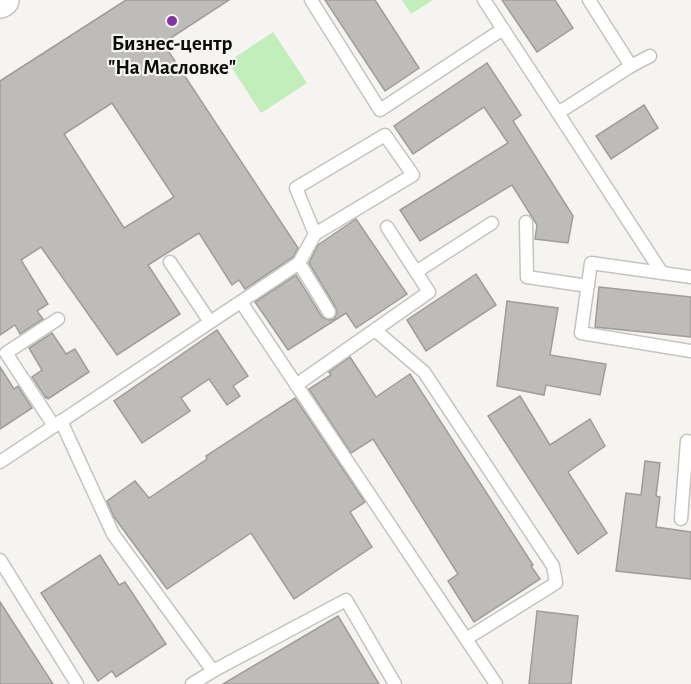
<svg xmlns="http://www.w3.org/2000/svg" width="691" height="684" font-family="'Alegreya Sans',sans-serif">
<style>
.green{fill:#c1eebb}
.building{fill:#bdbcb9;stroke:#9e9d9a;stroke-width:1.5;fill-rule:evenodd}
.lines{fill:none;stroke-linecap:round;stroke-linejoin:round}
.lane-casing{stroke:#c5c4c1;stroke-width:15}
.secondary-casing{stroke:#c5c4c1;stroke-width:36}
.lane{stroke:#fff;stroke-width:12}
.secondary{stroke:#fff;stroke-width:33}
.poi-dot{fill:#8433a2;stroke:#f5f4f1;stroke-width:2}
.labels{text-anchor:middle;stroke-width:4.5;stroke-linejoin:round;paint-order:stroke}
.poi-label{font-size:21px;font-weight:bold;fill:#0c0c0b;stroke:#f5f4f1}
</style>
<rect width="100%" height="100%" fill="#f5f4f1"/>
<g class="green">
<polygon points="402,0 433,0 411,14"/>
<polygon points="273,32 307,83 261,113 228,62"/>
</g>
<g class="building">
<path d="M126 0H229L163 43 298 248 293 257 245 289 239 280 232 285 199 233 148 265 180 314 117 355 41 247 21 260 48 304 37 311 43 319 20 334 15 325 0 335V81ZM112 103 174 197 124 228 64 134Z"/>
<polygon points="325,0 375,0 419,68 385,91"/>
<polygon points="502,0 555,0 573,28 537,52"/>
<polygon points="487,63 521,115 513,121 573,216 568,243 535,239 537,225 512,185 420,241 400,210 508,143 484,107 413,154 394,126"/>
<polygon points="644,105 658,128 611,159 596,136"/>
<polygon points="356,219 407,294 356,328 346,313 288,350 255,302 296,275 322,317 329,320 334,319 337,312 336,308 309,263 318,245"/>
<polygon points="476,274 496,305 426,351 407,320"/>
<polygon points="599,287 691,297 691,337 595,327"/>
<polygon points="507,301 558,308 550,355 606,364 600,395 546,385 544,395 497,386"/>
<polygon points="217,330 248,376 233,386 240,396 227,405 209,379 181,398 190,411 142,443 114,401"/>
<polygon points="52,333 66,354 75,349 89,372 48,399 47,397 46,398 32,377 42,370 29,348"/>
<polygon points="350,357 376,397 410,374 533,565 531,566 540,579 474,622 448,581 458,574 373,439 351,453 309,389 331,375 329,372"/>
<polygon points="0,367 14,389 18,386 32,408 0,429"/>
<polygon points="520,396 550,445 590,419 605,446 568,472 607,533 578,554 488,416"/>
<polygon points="295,398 365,502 350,512 372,547 294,599 251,533 167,589 114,517 107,501 135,481 149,498 207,459 206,456"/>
<polygon points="645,461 660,463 656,496 660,497 656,527 691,532 691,579 616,571 626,493 641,495"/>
<polygon points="100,555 119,585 125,582 166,644 116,677 112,671 98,681 41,593"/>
<polygon points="0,602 53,684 0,684"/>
<polygon points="537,611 578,616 571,684 529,684"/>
<polygon points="338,616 379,684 223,684"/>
</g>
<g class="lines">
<g class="lane-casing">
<g id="lane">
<polyline points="311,0 380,110 503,29"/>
<polyline points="484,0 558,113 631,66 589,0"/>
<polyline points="631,66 650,56"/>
<polyline points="558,113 662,273"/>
<polyline points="526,222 527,277 588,286"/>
<polyline points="170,262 210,322"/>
<polyline points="299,263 315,234 296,188 385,135 413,175 315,234"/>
<polyline points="416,272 492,223"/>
<polyline points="691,277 591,263 581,333 691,351"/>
<polyline points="241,302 496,684"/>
<polyline points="376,331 424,372 553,566 556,583 466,639"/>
<polyline points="296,385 429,292 387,227"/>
<polyline points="61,421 113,534 213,671"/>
<polyline points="54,426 6,353 58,319"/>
<polyline points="0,462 299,263 329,312"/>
<polyline points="681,519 687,441 691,442"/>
<polyline points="0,560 77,684"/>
<polyline points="192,684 213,671 346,600 395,684"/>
</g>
</g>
<g class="secondary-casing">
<polyline id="secondary" points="0,1 2,0"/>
</g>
<use href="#lane" class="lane"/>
<use href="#secondary" class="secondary"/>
</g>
<circle class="poi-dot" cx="172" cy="21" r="6"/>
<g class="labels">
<g class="poi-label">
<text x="172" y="50">Бизнес-центр<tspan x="172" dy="24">"На Масловке"</tspan></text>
</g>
</g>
</svg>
